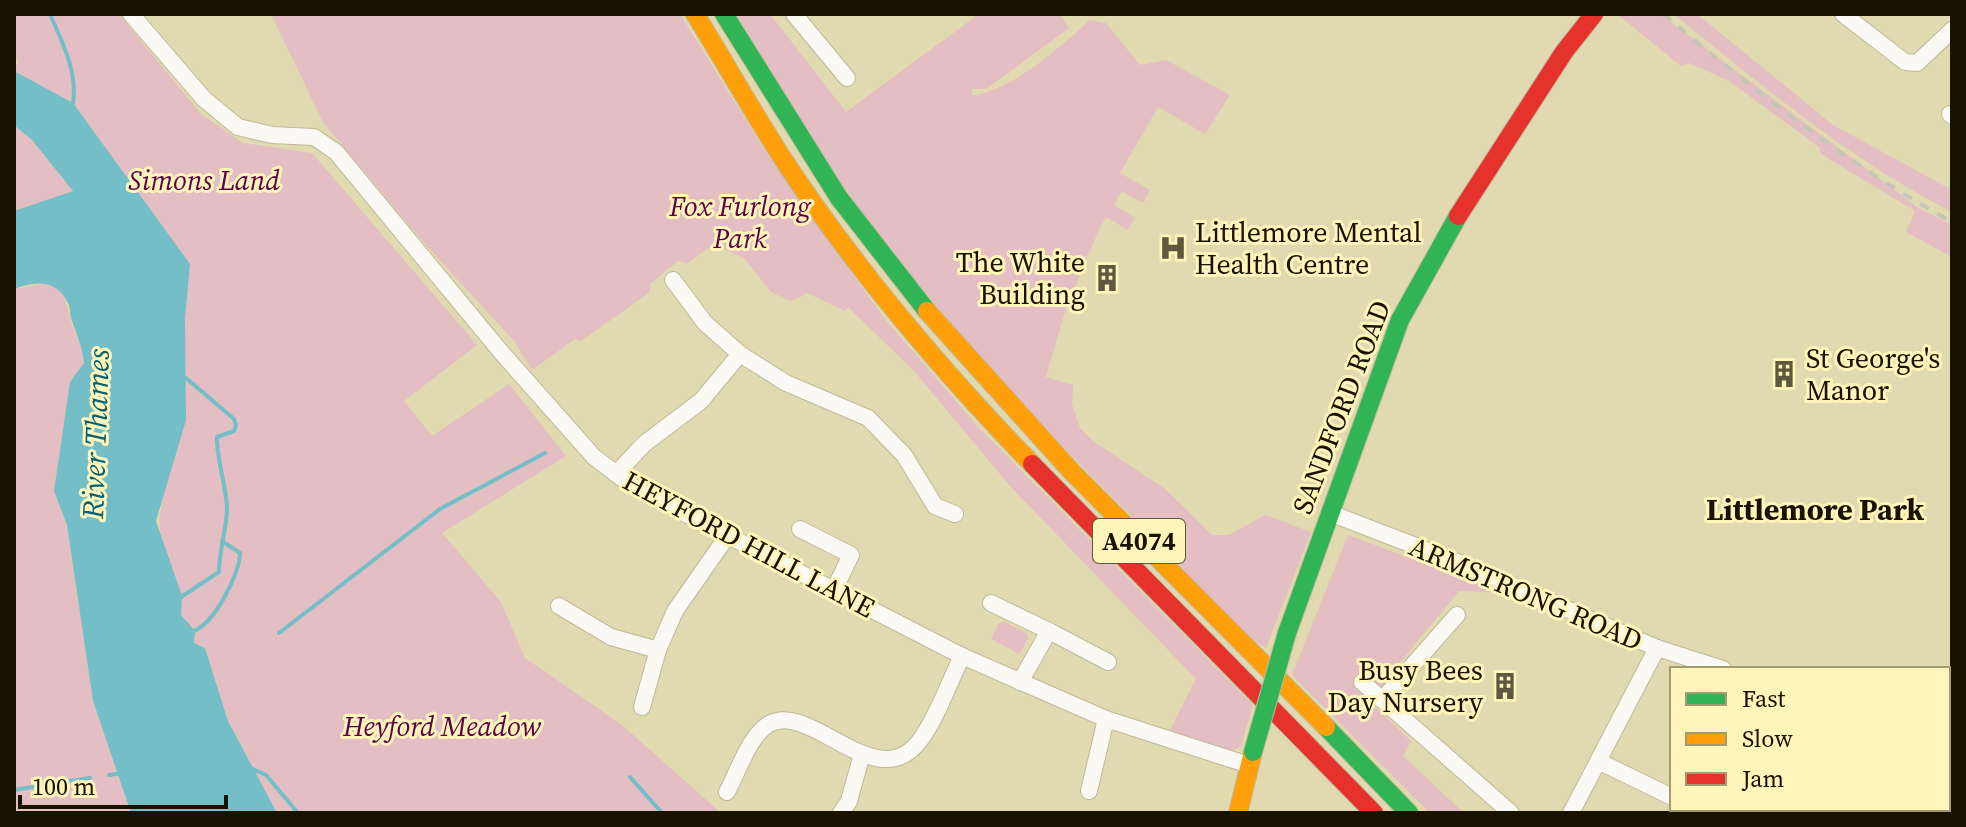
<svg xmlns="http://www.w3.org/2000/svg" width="1966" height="827" font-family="'Source Serif 4',serif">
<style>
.green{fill:#e3bec2}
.water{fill:#73bec7}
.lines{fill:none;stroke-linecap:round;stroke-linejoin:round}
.stream{stroke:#73bec7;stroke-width:4}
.street-casing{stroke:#bfb999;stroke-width:18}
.fast-casing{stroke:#bfb999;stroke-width:20}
.slow-casing{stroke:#bfb999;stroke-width:20}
.jam-casing{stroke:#bfb999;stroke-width:20}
.street{stroke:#faf9f3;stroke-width:16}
.fast{stroke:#30b455;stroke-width:18}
.slow{stroke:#ff9f0a;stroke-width:18}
.jam{stroke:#e5322d;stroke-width:18}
.rail{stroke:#c7c5b9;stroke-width:4;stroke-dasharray:10 10;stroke-linecap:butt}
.fast-bridge-casing{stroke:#bfb999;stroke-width:20;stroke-linecap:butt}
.fast-bridge{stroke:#30b455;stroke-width:18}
.labels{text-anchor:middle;stroke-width:6;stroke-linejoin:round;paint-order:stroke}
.shield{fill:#fff4b9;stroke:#5d5638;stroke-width:2}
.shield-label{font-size:26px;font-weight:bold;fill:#181200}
.park-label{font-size:28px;font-style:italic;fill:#5b0249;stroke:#fff4b9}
.poi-label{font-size:28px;fill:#181200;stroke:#fff4b9;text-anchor:start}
.street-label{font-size:28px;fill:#181200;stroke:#fff4b9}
.water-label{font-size:30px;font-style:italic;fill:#036277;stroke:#fff4b9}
.neighbourhood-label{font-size:30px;font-weight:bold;fill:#181200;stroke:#fff4b9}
</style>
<rect width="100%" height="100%" fill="#e1d9b0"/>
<g class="green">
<path d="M14 14H119L201 114 243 143 312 153 477 345 404 401 432 436 509 384 566 456 442 533 501 602 525 658 622 725 721 813H277L228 721 205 648 194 643V631L181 615C183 577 150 540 162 505L190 264 39 87 14 71 18 62 14 52Z"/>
<polygon points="271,14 680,14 771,160 884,318 981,430 1253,705 1241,746 1231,752 1170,730 1196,679 1010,486 914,371 848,307 845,311 807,293 791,301 771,292 744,258 714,244 686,264 678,261 650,284 650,292 581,341 575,339 532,370 515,342 424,243 323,122"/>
<path d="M737 14H770L846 112 979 14H1060L1069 28 986 89H972V96C1017 87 1056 50 1090 20L1106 23 1140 65 1166 60 1230 95 1205 134 1158 107 1120 173 1150 190 1143 203 1122 191 1114 205 1135 218 1128 230 1106 217 1100 227 1066 308 1046 377 1073 385 1072 404 1080 428 1093 441 1165 489 1212 535H1229L1265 515 1311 532 1266 648C1241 635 1185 570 1162 547 1001 387 843 217 737 14Z"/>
<polygon points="1617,14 1660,14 1917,207 1952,225 1952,257 1906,232 1915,211 1821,154 1819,147 1729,81 1689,63 1681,66"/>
<path d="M1674 14H1697L1833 125 1952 190V212C1851 160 1762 86 1674 14Z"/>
<polygon points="14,125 32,140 73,191 14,211"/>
<path d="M46 283C67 291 65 301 70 318 75 336 81 341 84 363L70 383 54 491 67 525 93 701 131 813H14V289Z"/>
<polygon points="1348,535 1504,593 1459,591 1393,671 1372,704 1411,741 1403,756 1464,813 1430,813 1292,675"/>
<polygon points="1005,622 1026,633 1028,638 1020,654 991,639 999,623"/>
</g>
<path class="water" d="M14 71 73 103 190 264 185 319 186 420 156 521 182 596 181 615 195 631 194 643 205 648 228 721 277 813H131L93 701 67 525 54 491 70 382 84 363C82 346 77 336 72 321 69 315 71 308 68 303 56 279 36 281 14 289V211L73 191 32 140 14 125Z"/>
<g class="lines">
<g class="stream">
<path d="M50 14C62 42 78 72 73 103"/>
<path d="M181 597 219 572C219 550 227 529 227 507 226 486 216 456 217 437L234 431 236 425 234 419 186 378"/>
<path d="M193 631C213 626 240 574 240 553L222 541"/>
<polyline points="279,633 440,509 545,453"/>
<polyline points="248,767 266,775 298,813"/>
<polyline points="109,775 123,773"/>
<polyline points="630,777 662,813"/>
<polyline points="14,790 90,778"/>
</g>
<g class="street-casing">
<g id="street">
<polyline points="131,14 204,99 238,127 272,135 314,137 336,152 501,352 594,457 635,488 962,656 1106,719 1249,765"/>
<polyline points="794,14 847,78"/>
<polyline points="1843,14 1905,62 1917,63 1952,30"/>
<polyline points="1950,114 1952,116"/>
<polyline points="673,280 705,323 740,354"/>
<polyline points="616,474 644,444 701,401 740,354 786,383 868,418 904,455 935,506 955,514"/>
<polyline points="1330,513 1470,567 1657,648 1723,669"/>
<polyline points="800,529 851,555 834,590"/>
<polyline points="991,603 1049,631 1020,682"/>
<polyline points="559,606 611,637 658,650 675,611 728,535"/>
<polyline points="1049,631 1108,662"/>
<polyline points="1362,682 1511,813"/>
<polyline points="1382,700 1457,615"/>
<polyline points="642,707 658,650"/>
<polyline points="1598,761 1672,797"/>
<polyline points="1948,767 1952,769"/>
<polyline points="1089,791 1106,719"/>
<path d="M727 792C738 772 749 736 769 724 811 700 878 800 921 739 938 715 949 683 962 656"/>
<polyline points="1696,809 1705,813"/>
<polyline points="1851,809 1859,813"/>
<polyline points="841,813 849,801 862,754"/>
<polyline points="1571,813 1657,648"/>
<polyline points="1795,813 1797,809"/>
</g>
</g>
<g class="fast-casing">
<g id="fast">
<polyline points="724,14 839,198 927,311"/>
<polyline points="1287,633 1400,320 1458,216"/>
<polyline points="1326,727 1409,813"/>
</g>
</g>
<g class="slow-casing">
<g id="slow">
<path d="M695 14C724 61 751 109 781 156 853 266 940 369 1032 464"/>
<polyline points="927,311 1072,472 1326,727"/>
<polyline points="1238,813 1253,752"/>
</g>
</g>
<g class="jam-casing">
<g id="jam">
<polyline points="1458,216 1564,52 1594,14"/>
<polyline points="1032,464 1374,813"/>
</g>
</g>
<use href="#street" class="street"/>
<use href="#fast" class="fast"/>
<use href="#slow" class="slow"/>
<use href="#jam" class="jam"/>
<path class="rail" d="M1663 14C1754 90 1847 164 1952 222"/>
<g class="fast-bridge-casing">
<polyline id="fast-bridge" points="1253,752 1287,633"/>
</g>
<use href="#fast-bridge" class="fast-bridge"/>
</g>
<defs>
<g id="hospital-bare" transform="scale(2.16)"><path d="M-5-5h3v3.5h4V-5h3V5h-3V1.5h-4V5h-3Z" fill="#5e583e" stroke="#fff4b9" stroke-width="2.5" paint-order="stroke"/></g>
<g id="building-bare" transform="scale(2.16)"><path d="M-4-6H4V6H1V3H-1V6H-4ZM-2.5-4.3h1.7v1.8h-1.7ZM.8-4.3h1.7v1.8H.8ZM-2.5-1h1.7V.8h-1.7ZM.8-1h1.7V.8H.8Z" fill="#5e583e" stroke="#fff4b9" stroke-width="2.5" paint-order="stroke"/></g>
</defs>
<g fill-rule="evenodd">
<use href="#hospital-bare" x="1173" y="248"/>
<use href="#building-bare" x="1107" y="278"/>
<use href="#building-bare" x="1784" y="374"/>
<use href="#building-bare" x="1505" y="686"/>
</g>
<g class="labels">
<rect class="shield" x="1093" y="519" width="92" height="44" rx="6"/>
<g class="shield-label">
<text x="1139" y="550">A4074</text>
</g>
<g class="park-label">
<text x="204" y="190">Simons Land</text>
<text x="740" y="216">Fox Furlong<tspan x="740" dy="32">Park</tspan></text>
<text x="442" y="736">Heyford Meadow</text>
</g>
<g class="poi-label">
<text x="1195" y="242">Littlemore Mental<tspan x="1195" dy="32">Health Centre</tspan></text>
<text x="1085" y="272" text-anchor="end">The White<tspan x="1085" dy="32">Building</tspan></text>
<text x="1806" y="368">St George's<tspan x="1806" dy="32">Manor</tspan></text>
<text x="1483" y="680" text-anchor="end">Busy Bees<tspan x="1483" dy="32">Day Nursery</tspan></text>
</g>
<g class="street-label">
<text transform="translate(1341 407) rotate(-69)" y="10">SANDFORD ROAD</text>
<text transform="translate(749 544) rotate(28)" y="10">HEYFORD HILL LANE</text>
<text transform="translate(1526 593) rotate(23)" y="10">ARMSTRONG ROAD</text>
</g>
<g class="water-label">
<text transform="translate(96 434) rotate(-88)" y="10">River Thames</text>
</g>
<g class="neighbourhood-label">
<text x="1815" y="520">Littlemore Park</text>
</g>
</g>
<rect width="1966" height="827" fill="none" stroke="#181200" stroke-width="32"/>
<rect x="1670" y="667" width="280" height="144" fill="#fff4b9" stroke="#a39a6f" stroke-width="2"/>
<rect x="1686" y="693" width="40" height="12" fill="#30b455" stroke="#a39a6f" stroke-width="2"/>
<text x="1742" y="707" font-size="24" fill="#181200">Fast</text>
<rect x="1686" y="733" width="40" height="12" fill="#ff9f0a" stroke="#a39a6f" stroke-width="2"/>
<text x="1742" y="747" font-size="24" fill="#181200">Slow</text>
<rect x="1686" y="773" width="40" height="12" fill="#e5322d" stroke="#a39a6f" stroke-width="2"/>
<text x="1742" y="787" font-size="24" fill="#181200">Jam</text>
<path d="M20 795v12h206v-12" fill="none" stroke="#181200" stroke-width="4"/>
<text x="32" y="795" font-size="24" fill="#181200" stroke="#fff4b9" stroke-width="6" paint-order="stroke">100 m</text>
</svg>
